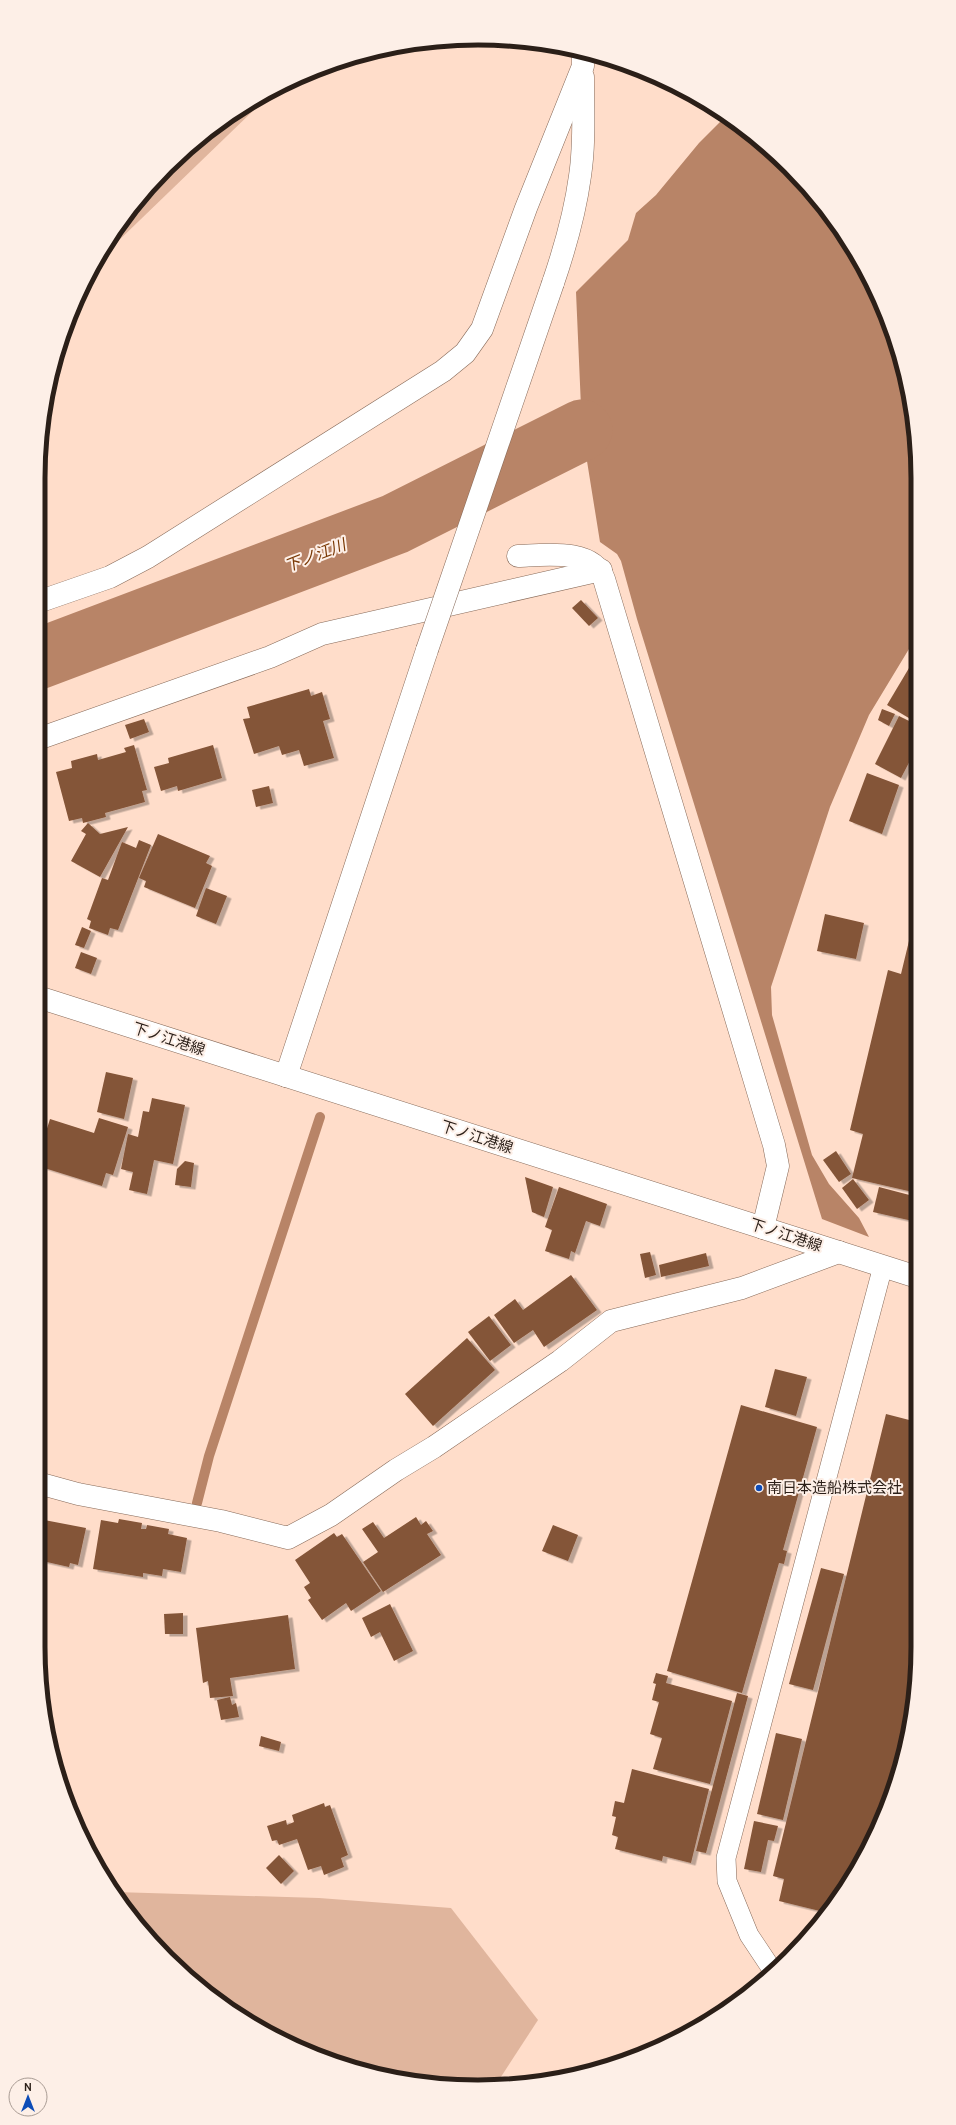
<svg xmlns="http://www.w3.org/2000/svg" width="956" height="2125" font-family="Cabin,'Noto Sans JP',sans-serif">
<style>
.green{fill:#e0b59d}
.water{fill:#b88467}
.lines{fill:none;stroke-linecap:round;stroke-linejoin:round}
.stream{stroke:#b88467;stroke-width:10}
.river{stroke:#b88467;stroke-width:61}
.building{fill:#845437;filter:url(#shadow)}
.lane-casing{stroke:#876a59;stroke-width:20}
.street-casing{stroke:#876a59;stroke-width:23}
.secondary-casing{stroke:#876a59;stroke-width:23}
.lane{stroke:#fff;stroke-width:19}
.street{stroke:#fff;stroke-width:22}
.secondary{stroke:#fff;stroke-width:22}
.secondary-bridge-casing{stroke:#876a59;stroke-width:23;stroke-linecap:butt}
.secondary-bridge{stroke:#fff;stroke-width:22}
.poi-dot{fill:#0d4cb7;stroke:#fdefe7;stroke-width:1.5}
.labels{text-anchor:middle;stroke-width:4;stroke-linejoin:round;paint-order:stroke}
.street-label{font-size:15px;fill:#2b1f18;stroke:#fdefe7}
.poi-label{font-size:15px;fill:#2b1f18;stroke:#fdefe7;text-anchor:start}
.water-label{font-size:16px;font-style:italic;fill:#793804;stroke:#fdefe7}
.rim{fill:none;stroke:#2b1f18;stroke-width:5}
</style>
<defs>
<filter id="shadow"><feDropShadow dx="4.5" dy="2.5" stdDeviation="0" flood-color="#0004"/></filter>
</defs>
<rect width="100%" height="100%" fill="#ffddca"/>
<g class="green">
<polygon points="264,96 258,106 111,248 103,251 112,234 167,167 233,112"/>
<polygon points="115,1892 319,1898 451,1908 538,2020 495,2086 478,2087 392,2079 336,2064 258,2028 188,1978 147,1937"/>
</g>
<polygon class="water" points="725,117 746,129 827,210 884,309 914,420 915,639 869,715 830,807 771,987 772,1015 812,1155 829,1184 859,1218 869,1237 822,1219 637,619 621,561 617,554 600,542 582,430 576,292 628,240 636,213 656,195 699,143"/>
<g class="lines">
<polyline class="stream" points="197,1503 209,1456 320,1117"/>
<polyline class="river" points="38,659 395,524 582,430"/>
</g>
<g class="building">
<polygon points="581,600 598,618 589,626 572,608"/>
<polygon points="912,663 915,664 914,721 887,705"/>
<polygon points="309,689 311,696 322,692 330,719 323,721 334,758 304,766 299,750 282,755 279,746 254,754 243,719 250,718 247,707"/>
<polygon points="882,709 895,714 889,726 878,720"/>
<polygon points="899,716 915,724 915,751 901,778 875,764"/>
<polygon points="144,719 149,732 130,739 125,725"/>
<polygon points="134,745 147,790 142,791 145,802 105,813 106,817 83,823 82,818 69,821 56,772 72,768 71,761 97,754 98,760 126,752 124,748"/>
<polygon points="213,745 222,778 178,791 177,786 161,791 154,767 169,763 168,758"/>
<polygon points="867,773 899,785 882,834 849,821"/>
<polygon points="269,786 273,803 256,807 252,790"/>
<polygon points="88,823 100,834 128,827 100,877 71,861 86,834 81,831"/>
<polygon points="158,834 210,856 206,863 212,866 195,908 144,887 146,881 139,878"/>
<polygon points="139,840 151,845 118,930 110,928 108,935 89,928 91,921 87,919 102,878 108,880 122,842 136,848"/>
<polygon points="206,888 227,896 216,924 196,916"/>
<polygon points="825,914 864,923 856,959 817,951"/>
<polygon points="915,916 916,916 917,1193 852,1178 863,1134 850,1130 888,970 901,974"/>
<polygon points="82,927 91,931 84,948 75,945"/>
<polygon points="81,952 97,958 91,974 75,968"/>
<polygon points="106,1072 133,1078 124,1119 97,1112"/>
<polygon points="152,1098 185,1105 173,1164 154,1160 147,1194 129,1190 133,1172 121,1169 128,1134 138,1137 143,1111 149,1112"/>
<polygon points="99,1118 128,1127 113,1175 106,1173 102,1186 38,1166 38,1157 50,1119 94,1133"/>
<polygon points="836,1151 851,1174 839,1182 823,1160"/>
<polygon points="185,1161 194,1163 191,1187 175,1185 177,1169"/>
<polygon points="525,1177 553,1187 544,1217 532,1212"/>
<polygon points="853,1179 869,1200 857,1209 842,1188"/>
<polygon points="559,1187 607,1204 600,1226 586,1221 575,1253 571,1251 569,1259 545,1251 552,1230 545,1227"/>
<polygon points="879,1187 917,1197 917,1222 873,1212"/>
<polygon points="650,1252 656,1275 645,1278 640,1254"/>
<polygon points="706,1253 709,1266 661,1277 659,1265"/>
<polygon points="571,1275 597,1310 544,1347 533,1330 514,1343 494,1315 515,1299 523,1310"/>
<polygon points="489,1316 511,1345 490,1361 468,1332"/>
<polygon points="467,1338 495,1370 433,1426 405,1394"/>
<polygon points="775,1369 807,1377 796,1416 765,1407"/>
<polygon points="741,1405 817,1427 783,1550 787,1551 784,1564 779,1563 742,1693 667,1671"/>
<polygon points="886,1414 917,1422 918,1647 910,1733 885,1815 844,1891 828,1913 779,1901 784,1879 773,1876"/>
<polygon points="416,1517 421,1525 426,1521 433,1531 427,1534 441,1555 383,1592 363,1562 378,1552 362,1529 373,1522 384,1538"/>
<polygon points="39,1519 86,1528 78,1565 70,1563 69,1567 38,1560"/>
<polygon points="119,1519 142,1523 141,1529 146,1529 147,1525 169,1529 168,1534 187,1538 181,1572 163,1569 162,1576 143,1573 143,1577 93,1569 101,1520 118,1523"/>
<polygon points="553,1525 578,1535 568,1561 542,1551"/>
<polygon points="334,1533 337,1537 342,1534 381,1591 351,1611 346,1603 322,1620 308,1600 311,1598 304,1587 310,1583 295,1560"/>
<polygon points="821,1568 844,1574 813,1690 789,1684"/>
<polygon points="390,1604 413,1651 394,1661 380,1632 371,1637 362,1618"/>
<polygon points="183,1613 183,1634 165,1634 164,1614"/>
<polygon points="288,1615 295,1669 230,1678 233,1696 210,1698 208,1681 203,1683 196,1628"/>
<polygon points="656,1673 668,1676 666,1683 732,1701 710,1784 653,1769 662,1738 650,1734 659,1702 652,1700 656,1684 653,1683"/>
<polygon points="737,1693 748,1696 706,1853 696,1851"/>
<polygon points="230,1697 232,1705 236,1703 239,1717 221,1720 217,1700"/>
<polygon points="776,1733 802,1739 783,1820 757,1814"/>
<polygon points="261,1736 281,1742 279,1751 259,1746"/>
<polygon points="632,1769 709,1789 691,1863 663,1856 662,1861 615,1849 618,1837 612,1835 616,1817 612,1816 615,1801 624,1803"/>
<polygon points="324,1803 325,1807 330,1805 348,1855 341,1858 344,1867 324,1875 321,1866 308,1870 297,1839 279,1845 277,1840 272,1841 267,1826 286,1820 287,1825 294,1822 292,1815"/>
<polygon points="754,1821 778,1826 774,1841 768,1840 761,1872 744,1869"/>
<polygon points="279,1855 294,1871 281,1884 266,1868"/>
</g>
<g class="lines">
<g class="lane-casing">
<polyline id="lane" points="773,1971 749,1935 727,1881 726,1858 883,1266"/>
</g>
<g class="street-casing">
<g id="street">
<path d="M518 556C545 555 593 548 604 579L774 1145 778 1166 763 1228"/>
<polyline points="38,739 270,657 322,634 601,570"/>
<polyline points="38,1483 78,1494 221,1521 288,1538 331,1515 396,1470 434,1447 560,1361 611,1321 742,1288 839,1252"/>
</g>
</g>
<g class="secondary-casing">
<g id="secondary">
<path d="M553 283C565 248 575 213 580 176 585 143 583 110 583 77"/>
<polyline points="38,602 110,577 148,557 443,371 465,353 482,329 526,208 583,66 583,52"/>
<polyline points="38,997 917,1277"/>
<polyline points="286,1076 427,650"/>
</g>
</g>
<use href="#lane" class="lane"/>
<use href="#street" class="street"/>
<use href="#secondary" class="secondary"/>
<g class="secondary-bridge-casing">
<polyline id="secondary-bridge" points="427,650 553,283"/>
</g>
<use href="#secondary-bridge" class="secondary-bridge"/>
</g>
<circle class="poi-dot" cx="759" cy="1488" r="4"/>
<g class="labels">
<g class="street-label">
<text transform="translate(169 1039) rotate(18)" y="5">下ノ江港線</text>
<text transform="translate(477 1137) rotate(18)" y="5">下ノ江港線</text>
<text transform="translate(786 1235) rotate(18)" y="5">下ノ江港線</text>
</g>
<g class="poi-label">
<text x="767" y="1493">南日本造船株式会社</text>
</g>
<g class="water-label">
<text transform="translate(315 555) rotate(-21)" y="6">下ノ江川</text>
</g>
</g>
<path d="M0 0H956V2125H0ZM478 45H478A433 433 0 0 1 911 478V1647A433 433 0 0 1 478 2080H478A433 433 0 0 1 45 1647V478A433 433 0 0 1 478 45Z" fill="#fdefe7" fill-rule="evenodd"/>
<path class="rim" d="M478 45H478A433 433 0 0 1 911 478V1647A433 433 0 0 1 478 2080H478A433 433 0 0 1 45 1647V478A433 433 0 0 1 478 45Z"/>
<g transform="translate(28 2097)"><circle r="19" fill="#fdefe7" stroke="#a99c94"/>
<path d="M0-3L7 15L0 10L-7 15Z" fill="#0d4cb7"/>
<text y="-6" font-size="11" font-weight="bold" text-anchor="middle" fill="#2b1f18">N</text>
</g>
</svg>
